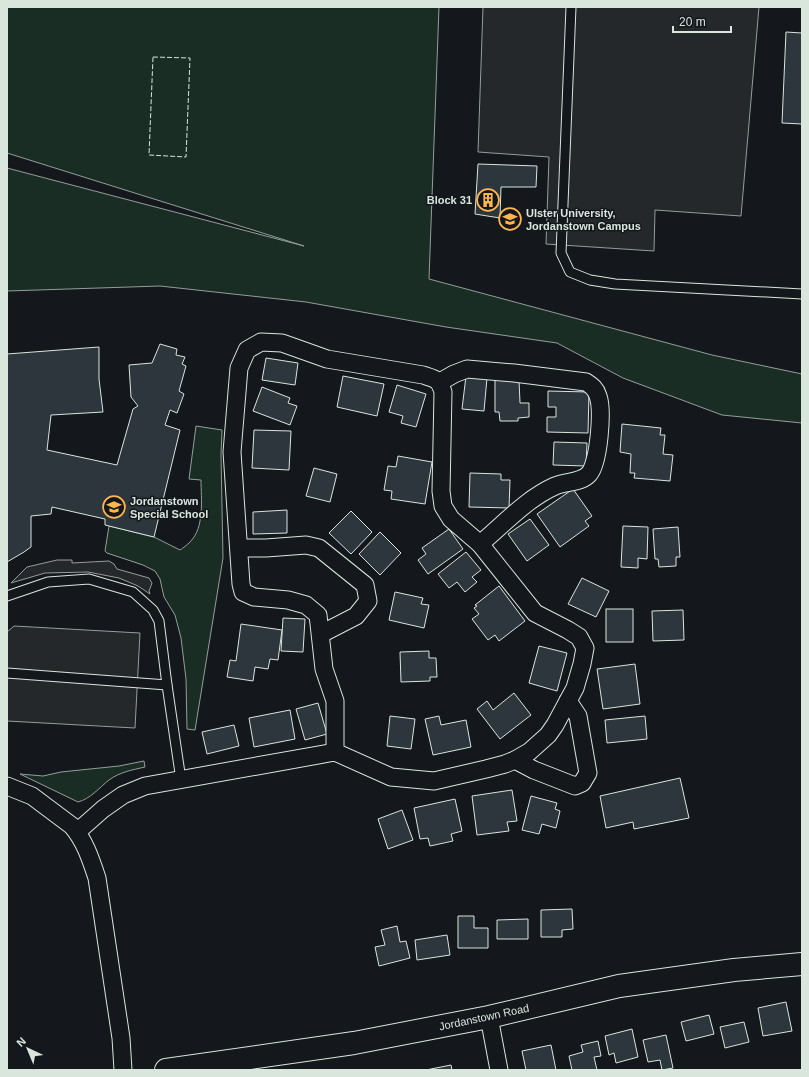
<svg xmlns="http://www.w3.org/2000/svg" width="809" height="1077" font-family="Arial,sans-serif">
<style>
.green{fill:#1a2d24;stroke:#939e99}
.parking{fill:#24282b;stroke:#939e99}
.building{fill:#2c363c;stroke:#d8e6dc}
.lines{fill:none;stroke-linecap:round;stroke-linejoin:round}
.lane-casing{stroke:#d8e6dc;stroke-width:11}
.street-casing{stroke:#d8e6dc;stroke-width:19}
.secondary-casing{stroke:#d8e6dc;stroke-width:24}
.lane{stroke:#14181c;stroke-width:9}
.street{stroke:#14181c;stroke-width:17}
.secondary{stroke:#14181c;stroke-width:22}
.fence{stroke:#d8e6dc;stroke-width:1;stroke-dasharray:5 2;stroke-linecap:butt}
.labels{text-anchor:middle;stroke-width:3;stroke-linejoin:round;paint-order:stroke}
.poi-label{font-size:11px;font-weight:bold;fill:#d8e6dc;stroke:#14181c;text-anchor:start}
.street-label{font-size:11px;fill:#d8e6dc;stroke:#14181c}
</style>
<rect width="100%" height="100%" fill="#14181c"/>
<g class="green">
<polygon points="7,7 439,7 429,279 712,355 802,374 802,423 722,415 623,378 557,343 446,327 306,302 160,286 7,291 7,168 304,246 7,153"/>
<path d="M196 426 222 430 221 455 223 558 195 730 187 729 186 679 181 638 175 615 164 597 160 579 155 571 143 565 107 553 105 551 109 526 154 537 180 550C183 548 187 545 190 542 205 527 201 499 201 480L189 479Z"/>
<path d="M144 761 145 767C132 770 120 772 109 780 99 788 90 799 78 802L20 774 43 776 61 772 119 766Z"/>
</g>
<g class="parking">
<polygon points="483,7 759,7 741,216 655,210 654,251 546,244 549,157 478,152"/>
<polygon points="57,560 72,560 72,563 109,561 114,564 117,569 149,578 152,583 149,591 150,594 138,586 119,578 88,572 45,573 11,583 27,567"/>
<polygon points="14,626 140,633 135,728 7,721 7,632"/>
</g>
<g class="building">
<polygon points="786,32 802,33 802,124 782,123"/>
<polygon points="478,164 537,166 536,187 501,187 500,218 475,214"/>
<polygon points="160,344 177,349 176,355 185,357 182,364 186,366 179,391 184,394 177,413 170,410 165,425 180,430 154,537 105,525 105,519 52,507 51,514 31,516 31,547 24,552 7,562 7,354 99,347 99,379 103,412 51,415 47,450 117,465 133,409 138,406 131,397 129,365 152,363"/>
<polygon points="266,358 298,363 295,385 262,380"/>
<polygon points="343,376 384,384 377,416 337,407"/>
<polygon points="466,376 487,378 484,411 462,409"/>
<polygon points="495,380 519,380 520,403 529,403 529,417 518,418 518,421 500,421 499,412 495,412"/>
<polygon points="397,385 426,394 416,427 401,423 403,416 389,412"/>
<polygon points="262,387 290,398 288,403 297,406 290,425 253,411"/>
<polygon points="548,391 589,392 588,433 547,432 547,417 556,417 556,407 548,407"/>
<polygon points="622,424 661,428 660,435 665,435 663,454 673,455 670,481 634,478 635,473 630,473 631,454 620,452"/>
<polygon points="254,430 291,431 289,470 252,468"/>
<polygon points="554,442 587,443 586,466 553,465"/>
<polygon points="398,456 432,462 425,504 391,499 392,491 384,490 388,466 396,467"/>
<polygon points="314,468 337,474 330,502 306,496"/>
<polygon points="470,473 501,474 501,480 510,480 509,508 469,507"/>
<polygon points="573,489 592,516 585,521 589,526 560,547 537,514"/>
<polygon points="287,510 287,533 253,534 253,512"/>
<polygon points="351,511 372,532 351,554 329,533"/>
<polygon points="530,519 549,545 527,561 508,534"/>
<polygon points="623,526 648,527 647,559 638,558 638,568 621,567"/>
<polygon points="678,527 680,557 676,557 676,566 659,567 658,559 655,559 653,529"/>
<polygon points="449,529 463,549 428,574 418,560 426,554 422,548"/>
<polygon points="380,532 401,553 380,575 359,554"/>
<polygon points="466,552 481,570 472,577 477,582 465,592 457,582 449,588 438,574"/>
<polygon points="582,578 609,591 596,617 568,604"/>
<polygon points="499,586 525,621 499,641 495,635 488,640 472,619 479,614 474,608 477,606 475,605"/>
<polygon points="395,592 423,598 421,604 429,605 424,628 389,620"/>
<rect x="606" y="609" width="27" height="33"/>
<polygon points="683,610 684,640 653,641 652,611"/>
<polygon points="283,618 305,619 303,652 281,651"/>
<polygon points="241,624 282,630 278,660 270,659 268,669 255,667 253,681 227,677 230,660 236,661"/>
<polygon points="539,646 567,653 557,691 529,683"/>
<polygon points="429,651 429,658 436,658 437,677 430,677 430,681 401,682 400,652"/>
<polygon points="635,664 640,704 603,709 597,669"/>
<polygon points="514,693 531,715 500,739 477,709 487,701 493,710"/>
<polygon points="318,703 327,734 305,740 296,709"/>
<polygon points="290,710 295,739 254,747 249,718"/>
<polygon points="390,716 415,719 411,749 387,746"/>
<polygon points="439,716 441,725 466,720 471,747 433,755 425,719"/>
<polygon points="645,716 647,739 607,743 605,720"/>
<polygon points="234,725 239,746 207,754 202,732"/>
<polygon points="680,778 689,818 634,829 633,822 606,828 600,796"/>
<polygon points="512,790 517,821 507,822 509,831 477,835 472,796"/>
<polygon points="531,796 557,803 555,809 560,811 556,828 542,824 539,834 522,830"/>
<polygon points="455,799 462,831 451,834 453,841 430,846 428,838 420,839 414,808"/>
<polygon points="402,810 413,840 388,849 378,819"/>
<polygon points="572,909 573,929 562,930 562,937 541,937 541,910"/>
<polygon points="458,916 474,916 474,928 488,928 488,948 458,948"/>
<polygon points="528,919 528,939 497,939 497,920"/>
<polygon points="397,926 400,942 406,941 410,958 379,966 375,947 385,945 381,930"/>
<polygon points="447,935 450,955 417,960 415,940"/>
<polygon points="786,1002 792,1031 763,1036 758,1008"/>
<polygon points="709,1015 714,1034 686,1041 681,1022"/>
<polygon points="744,1022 749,1042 725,1048 720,1027"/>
<polygon points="632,1029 638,1057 616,1063 614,1053 609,1055 605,1036"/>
<polygon points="666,1035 673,1068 662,1070 660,1060 648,1062 643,1040"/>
<polygon points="598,1041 601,1056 594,1057 597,1070 572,1070 569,1056 583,1052 581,1045"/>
<polygon points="551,1045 556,1070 526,1070 522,1051"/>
<polygon points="451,1065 452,1070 426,1070"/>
</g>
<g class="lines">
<g class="lane-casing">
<g id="lane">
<polyline points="571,7 561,253 570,272 590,280 615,284 802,294"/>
<polyline points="7,596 48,582 89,579 133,592 153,610 159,621 167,685 181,780"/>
<polyline points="7,673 167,685"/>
</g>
</g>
<g class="street-casing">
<g id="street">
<path d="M440 382 454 374 467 369 514 373 586 382C592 386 596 389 598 396 603 410 599 463 589 474 581 483 566 481 555 486 526 499 504 524 480 544"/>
<polyline points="239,548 266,548 306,545 319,548 365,585 368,601 356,616 321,634"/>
<polyline points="515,760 534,770 575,786 582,783 588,773 578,716 568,701"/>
<path d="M7 786 32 796 72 826C85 841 91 860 97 878L121 1038 123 1070"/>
<path d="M77 832 103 809 123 795 145 786 335 752 391 777 434 781 486 769 505 764 515 760 529 752 548 735 555 725 575 688 582 664 585 648 579 637 568 630 535 613 480 544 451 519 443 506 441 491 443 392C439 379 436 379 423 375L327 359 282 343 261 342 247 350 239 368 232 452 241 584 243 592 254 597 288 600 306 605 318 615 324 669 335 701V752"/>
<polyline points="489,1017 499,1070"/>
</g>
</g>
<g class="secondary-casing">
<polyline id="secondary" points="166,1070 354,1043 489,1017 619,986 734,970 802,964"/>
</g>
<use href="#lane" class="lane"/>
<use href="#street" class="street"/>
<use href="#secondary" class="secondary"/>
<polygon class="fence" points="153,57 190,58 186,157 149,155"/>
</g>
<defs>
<g id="building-ring" transform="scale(1.15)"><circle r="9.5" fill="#14181c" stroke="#ffb74d" stroke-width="1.5"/><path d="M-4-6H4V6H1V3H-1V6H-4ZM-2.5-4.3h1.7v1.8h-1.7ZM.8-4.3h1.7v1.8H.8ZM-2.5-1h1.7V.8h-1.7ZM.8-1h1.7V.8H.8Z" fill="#ffb74d"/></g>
<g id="university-ring" transform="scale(1.15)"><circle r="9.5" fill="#14181c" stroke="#ffb74d" stroke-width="1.5"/><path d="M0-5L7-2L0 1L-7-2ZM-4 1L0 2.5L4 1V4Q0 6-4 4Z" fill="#ffb74d"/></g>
<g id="school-ring" transform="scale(1.15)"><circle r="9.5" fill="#14181c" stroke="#ffb74d" stroke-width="1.5"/><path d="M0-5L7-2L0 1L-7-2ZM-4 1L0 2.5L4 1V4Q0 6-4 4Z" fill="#ffb74d"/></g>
</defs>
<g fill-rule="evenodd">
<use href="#building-ring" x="488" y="200"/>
<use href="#university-ring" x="510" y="219"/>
<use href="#school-ring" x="114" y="507"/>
</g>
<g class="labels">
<g class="poi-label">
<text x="472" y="204" text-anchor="end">Block 31</text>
<text x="526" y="217">Ulster University,<tspan x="526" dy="13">Jordanstown Campus</tspan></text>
<text x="130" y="505">Jordanstown<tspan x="130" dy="13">Special School</tspan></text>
</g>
<g class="street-label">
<text transform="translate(484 1017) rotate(-12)" y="4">Jordanstown Road</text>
</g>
</g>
<rect width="809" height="1077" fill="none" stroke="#d8e6dc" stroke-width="16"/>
<g transform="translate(28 1049) rotate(316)" stroke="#14181c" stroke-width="3" paint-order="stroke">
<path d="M0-3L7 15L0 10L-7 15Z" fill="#d8e6dc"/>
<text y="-6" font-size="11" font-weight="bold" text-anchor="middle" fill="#d8e6dc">N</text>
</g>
<path d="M673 26v6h58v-6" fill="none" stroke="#d8e6dc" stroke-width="2"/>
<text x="679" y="26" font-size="12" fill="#d8e6dc" stroke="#14181c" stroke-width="3" paint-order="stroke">20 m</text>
</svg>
